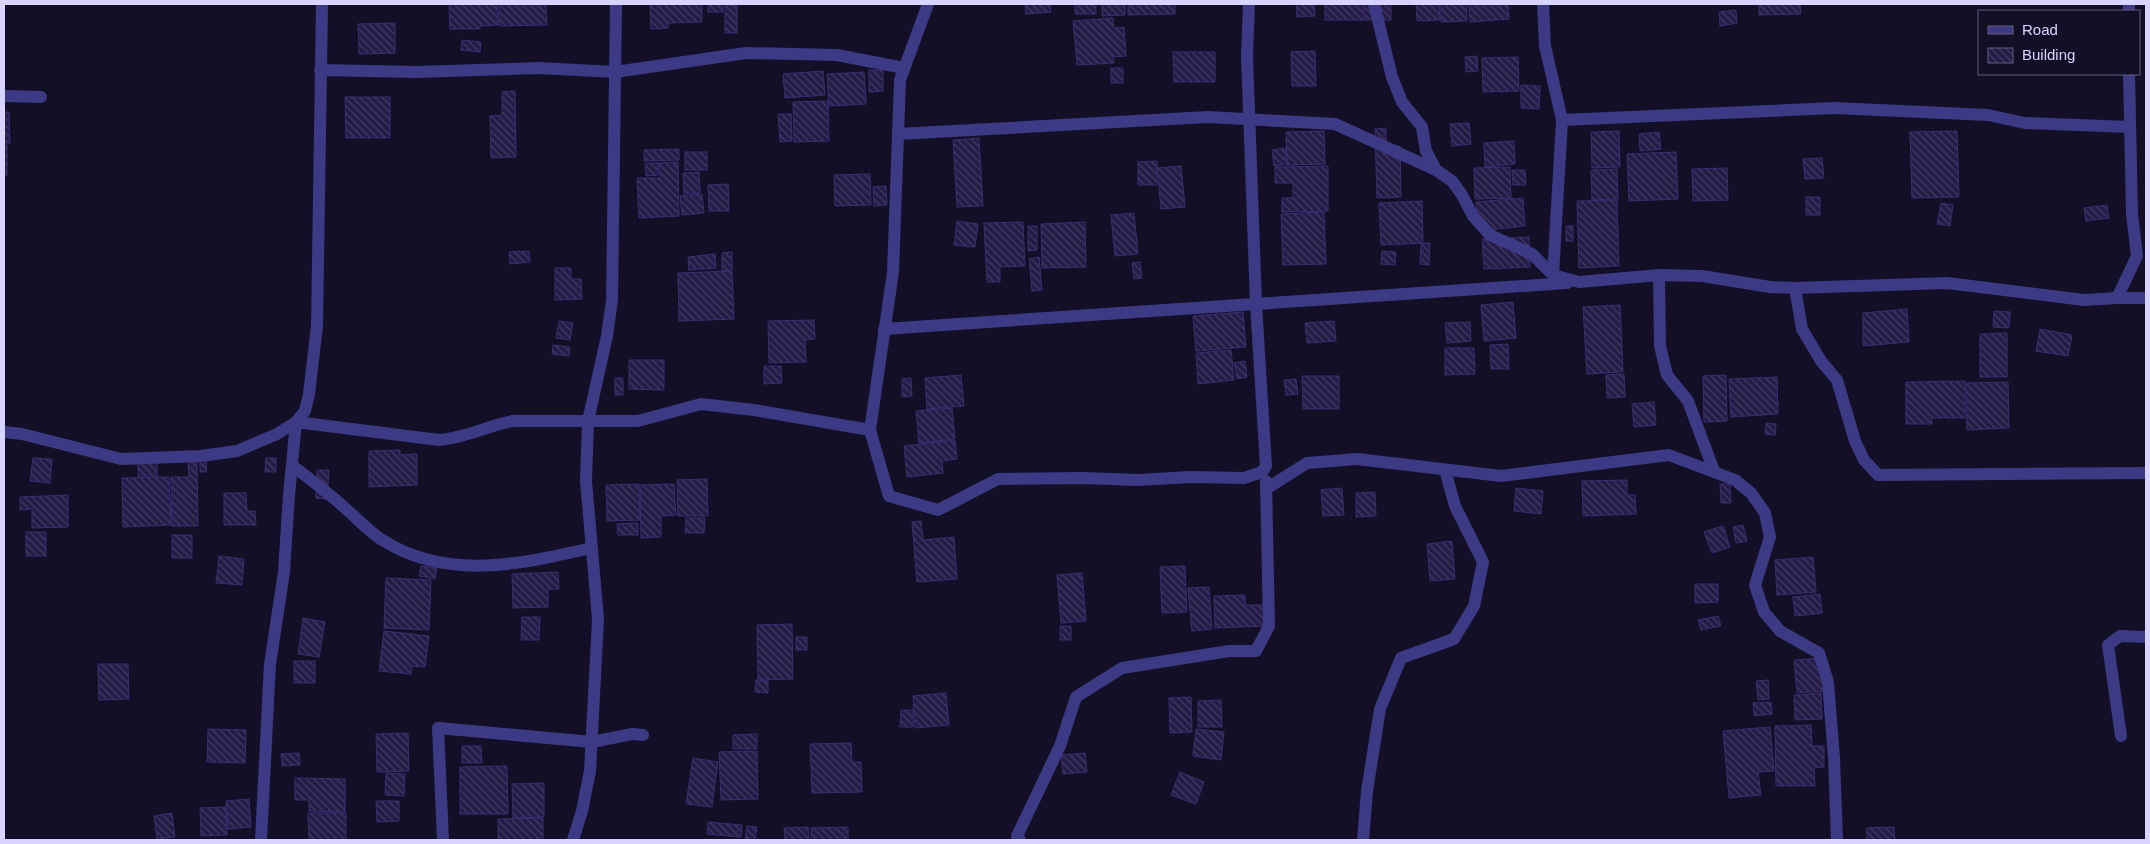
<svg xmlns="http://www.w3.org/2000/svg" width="2150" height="844" font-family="Arial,sans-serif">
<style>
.building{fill:url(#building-back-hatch);stroke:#3b2d73}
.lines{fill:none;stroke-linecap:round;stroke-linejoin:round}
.street{stroke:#3d3a85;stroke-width:12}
</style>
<defs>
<pattern id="building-back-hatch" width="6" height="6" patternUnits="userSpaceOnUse" patternTransform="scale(1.25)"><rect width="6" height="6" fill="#241b47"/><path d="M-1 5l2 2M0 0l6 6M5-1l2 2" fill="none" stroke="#433b63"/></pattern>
</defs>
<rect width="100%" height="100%" fill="#130f26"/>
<g class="building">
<polygon points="449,4 497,4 498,25 480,26 480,29 450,29"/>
<polygon points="499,4 546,4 547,25 499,26"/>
<polygon points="650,4 702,4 702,22 668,23 668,28 651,29"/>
<rect x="708" y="4" width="15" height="8"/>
<polygon points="1025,4 1050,4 1051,12 1026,14"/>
<rect x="1075" y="4" width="21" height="10"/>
<polygon points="1102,4 1125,4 1125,15 1102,16"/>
<polygon points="1128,4 1175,4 1175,14 1128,15"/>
<polygon points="1296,4 1314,4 1315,16 1297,17"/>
<polygon points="1325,4 1363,4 1364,20 1325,20"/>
<rect x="1365" y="4" width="26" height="16"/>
<polygon points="1416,4 1439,4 1440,20 1417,21"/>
<polygon points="1441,4 1467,4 1467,21 1441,22"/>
<polygon points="1469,4 1508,4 1509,19 1470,22"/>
<polygon points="1759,4 1800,4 1801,14 1759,15"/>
<rect x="725" y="5" width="12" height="28"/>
<polygon points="1736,10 1737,23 1720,26 1719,12"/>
<polygon points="1113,18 1114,28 1124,27 1126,56 1113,57 1114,63 1077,65 1073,21"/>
<polygon points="395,23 395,53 359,54 358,24"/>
<polygon points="462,40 481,42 480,52 461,50"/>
<polygon points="1315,51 1316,86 1292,86 1291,52"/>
<polygon points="1173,52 1215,52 1215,82 1174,82"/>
<polygon points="1477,56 1478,71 1466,72 1465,57"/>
<polygon points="1518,57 1519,91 1483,92 1482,58"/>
<rect x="1111" y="68" width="12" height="15"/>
<polygon points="869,70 883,70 883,91 869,92"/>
<polygon points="823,71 825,95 785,98 783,74"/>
<polygon points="864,72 866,104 829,106 827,74"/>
<polygon points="1521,85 1540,86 1539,109 1521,108"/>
<polygon points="515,91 516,157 491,158 490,116 502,115 502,92"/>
<polygon points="345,97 390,97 390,138 346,138"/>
<polygon points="828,101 829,141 794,142 793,102"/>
<polygon points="4,112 9,112 10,143 4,143"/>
<polygon points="778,114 791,114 792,141 780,142"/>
<polygon points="1469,123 1471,144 1452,146 1450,124"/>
<polygon points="1386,128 1386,146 1400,146 1401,197 1377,198 1375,129"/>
<polygon points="1324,131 1325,164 1287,165 1286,132"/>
<polygon points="1619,131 1620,167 1592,168 1591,132"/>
<polygon points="1957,131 1959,197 1912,198 1910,132"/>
<polygon points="1659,132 1661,149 1640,151 1639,134"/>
<polygon points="979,138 983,206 957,207 953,140"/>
<polygon points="1514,141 1515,164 1485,167 1484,143"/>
<rect x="4" y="145" width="3" height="30"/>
<polygon points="1285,148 1287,164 1274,166 1272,150"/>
<polygon points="679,149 679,160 644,161 644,150"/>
<rect x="685" y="152" width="22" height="18"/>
<polygon points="1676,152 1678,199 1629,201 1627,154"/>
<polygon points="1822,158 1824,178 1805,179 1803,159"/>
<polygon points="1157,161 1157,185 1138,185 1138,162"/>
<polygon points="678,162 679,216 639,218 637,178 660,178 659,163"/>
<polygon points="645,163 658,163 658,175 646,176"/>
<polygon points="1181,166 1185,207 1161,209 1157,168"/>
<polygon points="1328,166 1328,211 1282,212 1282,198 1293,198 1293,183 1275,183 1275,167"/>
<polygon points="1510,167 1511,198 1475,199 1474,168"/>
<polygon points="1727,168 1728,200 1693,201 1692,169"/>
<polygon points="1617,169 1618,199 1592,200 1591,170"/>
<polygon points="1512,170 1525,170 1526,185 1513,185"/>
<polygon points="699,172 700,193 684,194 683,173"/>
<polygon points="870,174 871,205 835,206 834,175"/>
<polygon points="728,184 729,211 709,211 708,185"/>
<polygon points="886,186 887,205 874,206 873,187"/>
<polygon points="702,194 704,213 682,215 680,196"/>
<rect x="1806" y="197" width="14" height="18"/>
<polygon points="1523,198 1525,226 1479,231 1476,202"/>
<polygon points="1617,200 1619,266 1579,268 1577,201"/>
<polygon points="1422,201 1423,243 1381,245 1379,203"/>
<polygon points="1941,203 1953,205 1950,226 1937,224"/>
<polygon points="2107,205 2109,218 2086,221 2084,208"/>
<polygon points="1324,212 1326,264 1283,265 1281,214"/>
<polygon points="1134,213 1138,254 1115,256 1111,215"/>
<polygon points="957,221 978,224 975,247 954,245"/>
<polygon points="1023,222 1025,266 1000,267 1000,282 987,282 984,223"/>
<polygon points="1085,222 1086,267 1042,268 1041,224"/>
<polygon points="1028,226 1037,226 1037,250 1028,251"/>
<rect x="1566" y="226" width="7" height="15"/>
<polygon points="1529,237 1530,267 1484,269 1482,239"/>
<polygon points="1421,243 1430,243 1429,265 1420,264"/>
<polygon points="529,251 530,262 510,264 509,252"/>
<polygon points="1382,251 1396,252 1395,265 1381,264"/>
<polygon points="732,252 732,270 722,271 722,253"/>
<polygon points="715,254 716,268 689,270 688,257"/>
<polygon points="1039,257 1042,290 1032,291 1029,259"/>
<polygon points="1140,262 1142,278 1134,279 1132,263"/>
<polygon points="555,268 571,268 571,279 581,279 582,299 555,300"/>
<polygon points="732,271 734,319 679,321 678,273"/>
<polygon points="1513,302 1516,338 1484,341 1481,305"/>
<polygon points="1620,305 1623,372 1587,374 1583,307"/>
<polygon points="1907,309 1909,342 1863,346 1863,313"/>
<polygon points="1994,311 2010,312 2009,328 1993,327"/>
<polygon points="1243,312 1246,347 1196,351 1193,316"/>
<polygon points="814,320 815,339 805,340 806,362 769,363 768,321"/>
<polygon points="559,321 573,323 570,340 556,338"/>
<polygon points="1334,321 1336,341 1307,343 1305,323"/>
<polygon points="1470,322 1471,341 1447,343 1445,323"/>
<polygon points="2040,329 2072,335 2068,356 2036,351"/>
<polygon points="2007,333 2007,377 1980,377 1980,334"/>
<polygon points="1508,344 1509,369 1491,369 1490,345"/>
<polygon points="553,345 570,347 569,356 552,354"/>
<polygon points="1445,348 1474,348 1475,374 1445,375"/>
<polygon points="1231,350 1234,380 1198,384 1196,353"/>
<polygon points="629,360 664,360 664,390 629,389"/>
<polygon points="1245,361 1247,377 1237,379 1234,363"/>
<polygon points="764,366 781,366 782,383 764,384"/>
<polygon points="1624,374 1625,397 1607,398 1606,375"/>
<polygon points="961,375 964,406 927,409 925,378"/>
<polygon points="1726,375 1727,421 1704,422 1703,376"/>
<polygon points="1302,376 1339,376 1339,409 1303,409"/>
<polygon points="1777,377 1778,414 1731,417 1729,379"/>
<rect x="615" y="378" width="8" height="17"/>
<polygon points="911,378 912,396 902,397 902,379"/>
<polygon points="1296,379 1298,394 1286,395 1284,380"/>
<polygon points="1965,381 1965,418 1932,418 1932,424 1906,424 1906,382"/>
<polygon points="2008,382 2009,428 1967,430 1966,383"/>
<polygon points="1654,402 1656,425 1634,427 1632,404"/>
<polygon points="952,408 955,439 919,443 916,411"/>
<polygon points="1766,423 1776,424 1775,435 1765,434"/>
<polygon points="955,440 957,459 942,461 943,473 907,477 904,446"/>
<polygon points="400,450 400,455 417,454 417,485 369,487 369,451"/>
<polygon points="200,454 207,455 206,472 200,472"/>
<polygon points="33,458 52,459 50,483 30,481"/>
<polygon points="266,458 276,458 276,472 265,472"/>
<rect x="138" y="460" width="19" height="16"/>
<polygon points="188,460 197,460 198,526 172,526 171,477 189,477"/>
<polygon points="317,470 329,470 327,499 316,498"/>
<polygon points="169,477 171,525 123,527 122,478"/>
<polygon points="707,479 708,516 678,516 677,480"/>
<polygon points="1627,480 1627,495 1635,495 1636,514 1583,516 1582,481"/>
<polygon points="639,484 640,520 607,521 606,485"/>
<polygon points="674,484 676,515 661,516 661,537 641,538 640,485"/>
<polygon points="1720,484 1730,484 1731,503 1721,503"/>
<polygon points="1342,488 1344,515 1323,516 1321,490"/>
<polygon points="1516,488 1543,491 1541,514 1514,511"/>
<polygon points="1375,492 1376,516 1356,517 1356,493"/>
<polygon points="224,493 246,493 247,511 255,511 256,525 224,525"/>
<polygon points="68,495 68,527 32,528 32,509 20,510 20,497"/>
<polygon points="686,518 705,518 704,533 685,533"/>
<polygon points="921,521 923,540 954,537 957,579 917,582 912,522"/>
<polygon points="638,523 638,535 618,535 617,524"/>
<polygon points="1743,525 1747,541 1736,543 1733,527"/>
<polygon points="1723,526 1730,547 1712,553 1704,532"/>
<rect x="26" y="532" width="20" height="24"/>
<rect x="172" y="535" width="20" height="23"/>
<polygon points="1452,541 1455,579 1430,581 1427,544"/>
<polygon points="219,556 244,559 242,585 216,583"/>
<polygon points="1813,557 1816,592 1777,595 1775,560"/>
<polygon points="421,566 437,568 435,579 419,576"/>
<polygon points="1185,566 1187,612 1162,613 1160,567"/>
<polygon points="558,572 559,589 548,589 548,607 513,608 512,574"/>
<polygon points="1082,573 1086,621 1061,623 1057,575"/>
<polygon points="386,578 431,580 429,630 384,628"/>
<polygon points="1695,584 1718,584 1718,602 1695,603"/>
<polygon points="1209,587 1212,629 1192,631 1188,588"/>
<polygon points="1820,594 1822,613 1795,616 1793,597"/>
<polygon points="1245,595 1245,605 1263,605 1264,626 1215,628 1214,596"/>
<polygon points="1718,616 1721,626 1701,630 1698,620"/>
<polygon points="522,617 540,617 539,640 521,640"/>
<polygon points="303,618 325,622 319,657 298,654"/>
<polygon points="792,624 793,679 758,680 757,625"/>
<rect x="1060" y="626" width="11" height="14"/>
<polygon points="384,631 429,636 425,667 412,666 411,674 379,671"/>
<rect x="796" y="637" width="11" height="13"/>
<polygon points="1821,658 1824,691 1797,693 1794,660"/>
<rect x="294" y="661" width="21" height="22"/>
<polygon points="98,664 128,664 129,699 99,700"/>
<polygon points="756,680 768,681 768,693 755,692"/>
<polygon points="1768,680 1769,699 1758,700 1756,681"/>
<polygon points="946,693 949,725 915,728 913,696"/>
<polygon points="1821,693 1822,719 1795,720 1794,695"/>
<polygon points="1191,697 1192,732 1170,733 1169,698"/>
<polygon points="1221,700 1222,727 1198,727 1198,701"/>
<polygon points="1771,702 1772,714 1754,716 1753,703"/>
<polygon points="901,710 913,710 913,727 900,727"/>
<polygon points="1811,725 1812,746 1824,746 1824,767 1814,768 1815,786 1776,786 1775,726"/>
<polygon points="1770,727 1774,771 1758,772 1761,795 1729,798 1723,731"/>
<polygon points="208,729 246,730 245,763 207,762"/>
<polygon points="1196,729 1224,732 1221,760 1193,756"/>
<polygon points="408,733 409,771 377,772 376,734"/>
<polygon points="757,734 757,749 733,749 733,735"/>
<polygon points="851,743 852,762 861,762 862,792 812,793 810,744"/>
<polygon points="462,746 481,746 482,763 462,763"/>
<polygon points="757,751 758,799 721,800 719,752"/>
<polygon points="299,753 300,765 282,766 281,754"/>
<polygon points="1085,753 1087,772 1063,774 1061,755"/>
<polygon points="693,758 718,762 712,807 686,804"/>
<polygon points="507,766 508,814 460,814 460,767"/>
<polygon points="1180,772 1204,782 1196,804 1171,795"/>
<polygon points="386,773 405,774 404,796 385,795"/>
<polygon points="295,778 345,779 345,812 309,811 309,800 295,800"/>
<polygon points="544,783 544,817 513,818 512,784"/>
<polygon points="249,799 251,827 228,829 226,801"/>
<polygon points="376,801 399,801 399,821 377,822"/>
<polygon points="226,807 227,835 201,836 200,808"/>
<polygon points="172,813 175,837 157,839 154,816"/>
<polygon points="308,813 346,813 346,840 309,840"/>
<polygon points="543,818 543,840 498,840 498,819"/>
<polygon points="708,822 742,825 741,837 707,834"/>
<polygon points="747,826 757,827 755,840 745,840"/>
<polygon points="808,827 809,840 785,840 784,828"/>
<polygon points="848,827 848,840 811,840 811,828"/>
<polygon points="1894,827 1895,840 1867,840 1867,828"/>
</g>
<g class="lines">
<g class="street">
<polyline points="928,4 900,80 893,272 870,430 889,496 938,510 998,479 1081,478 1138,480 1190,477 1244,478 1262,472 1266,466 1256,304 1247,56 1249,4"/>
<polyline points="1374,4 1392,77 1402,102 1422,127 1426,151 1436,170 1452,181 1462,195 1473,216 1490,235 1532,254 1553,275 1579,282 1659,275 1702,276 1770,287 1795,288 1947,283 2084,300 2117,298 2137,256 2132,214 2129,74"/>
<polyline points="1543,4 1545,46 1562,120 1553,275"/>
<polyline points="2129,4 2129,11"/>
<polyline points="320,70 416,72 538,68 615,72 746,53 837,55 904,68"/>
<polyline points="4,96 41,97"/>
<polyline points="1562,120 1834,108 1988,115 2025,123 2130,127"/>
<polyline points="898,134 1208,117 1335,124 1436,170"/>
<polyline points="1659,275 1660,346 1667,375 1688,401 1714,471"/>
<polyline points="1795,288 1802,329 1821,361 1837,380 1855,441 1864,460 1878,475 2146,473"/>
<polyline points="2117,298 2146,298"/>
<polyline points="884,329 1567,283"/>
<polyline points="4,432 22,434 121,459 201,456 237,451 277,434 296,422 305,411 309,394 317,326 322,4"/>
<path d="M293 466C311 480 329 493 346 509 358 519 370 533 384 541 448 581 522 564 591 548"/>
<polyline points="1266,489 1307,463 1357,459 1501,476 1669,455 1735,480 1751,493 1765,513 1770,537 1755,585 1764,612 1780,631 1819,653 1828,682 1834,758 1837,840"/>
<polyline points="2121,736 2108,645 2120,636 2146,637"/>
<path d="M261 840 270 664 284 572 289 495 296 422 439 440C465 438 487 426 513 421H638L701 404 754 410 870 430"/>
<polyline points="443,840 438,728 592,742 632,734 643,735"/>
<polyline points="573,840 582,811 590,771 598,619 586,481 588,421 607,336 612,300 616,4"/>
<polyline points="1020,840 1017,836 1060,746 1076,697 1122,668 1229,651 1256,651 1269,626 1266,481"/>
<polyline points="1363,840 1367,791 1380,709 1401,658 1454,639 1474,606 1483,562 1455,506 1445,470"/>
</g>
</g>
<rect width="2150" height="844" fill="none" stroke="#d9d4ff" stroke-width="10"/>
<rect x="1978" y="10" width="162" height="65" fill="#130f26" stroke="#625e7d"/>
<rect x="1988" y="26" width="25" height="8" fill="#3d3a85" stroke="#625e7d"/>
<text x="2022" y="35" font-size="15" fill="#d9d4ff">Road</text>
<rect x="1988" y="48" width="25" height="15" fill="url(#building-back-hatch)" stroke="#625e7d"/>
<text x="2022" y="60" font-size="15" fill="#d9d4ff">Building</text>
</svg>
